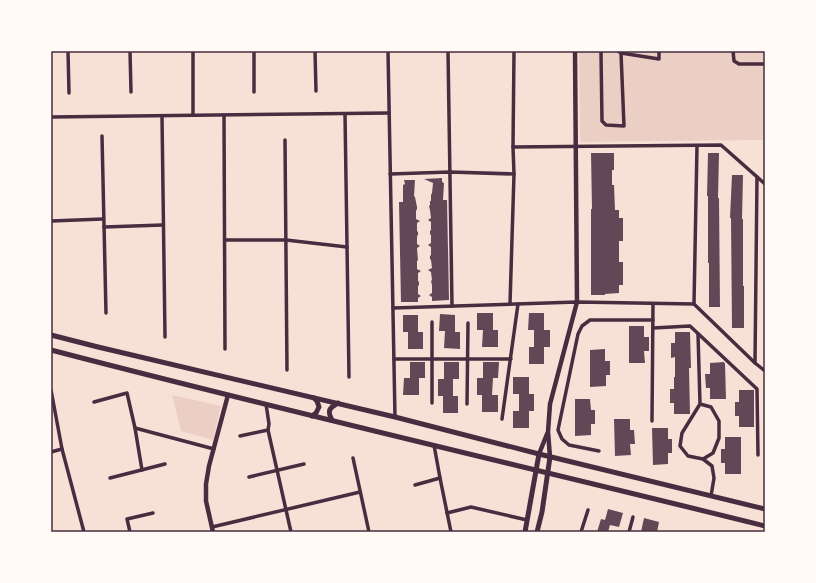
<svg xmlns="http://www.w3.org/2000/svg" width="816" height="583" font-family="'Noto Sans',sans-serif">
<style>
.green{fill:#ebcfc5}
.building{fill:#644757}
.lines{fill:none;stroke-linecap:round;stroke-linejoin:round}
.minor{stroke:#4a2c40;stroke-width:3.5}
.tertiary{stroke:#4a2c40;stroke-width:4.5}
.secondary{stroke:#4a2c40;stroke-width:5}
.neatline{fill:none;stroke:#4a2c40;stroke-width:1.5}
</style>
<rect width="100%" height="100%" fill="#f7e1d7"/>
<g class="green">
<polygon points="579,51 765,51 765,140 580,142"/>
<polygon points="172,395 221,406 213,440 181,431"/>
</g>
<g class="building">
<polygon points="591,153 614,153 614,170 612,170 612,185 614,185 615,210 619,210 619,218 623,218 623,241 619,241 619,262 623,262 623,285 619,285 619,293 605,294 605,295 591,295 591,209 592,209"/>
<polygon points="708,153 719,153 718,198 719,198 720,307 709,307 709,263 708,263 708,196 707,196"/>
<polygon points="732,175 743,175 742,219 743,219 743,286 744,286 744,328 732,328 731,218 730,218"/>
<polygon points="442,178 442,182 444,183 443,200 447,200 449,300 432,301 432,297 429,295 432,293 432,285 431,281 432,280 431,272 428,270 432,268 431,260 430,259 430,256 431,255 431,247 428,245 431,243 431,235 430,234 430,231 431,230 431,222 428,220 431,218 430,210 429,206 430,205 430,201 431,201 431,195 432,193 433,183 424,179"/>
<polygon points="404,180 415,180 414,196 415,197 417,207 417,209 416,211 416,219 420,221 417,223 417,231 418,232 418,235 417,236 417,244 420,246 417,248 418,260 417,261 417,269 421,271 418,273 418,281 419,282 419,285 418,286 418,294 421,296 418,298 418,302 401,302 399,202 403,202 403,185 405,184"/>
<polygon points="477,313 493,313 493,330 498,330 498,347 482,347 483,330 477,330"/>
<polygon points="529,313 544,313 544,330 550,330 550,347 544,347 544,364 529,364 529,347 534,347 534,330 528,330"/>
<polygon points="440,314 455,315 455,332 460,332 460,349 444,348 445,331 439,331"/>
<polygon points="403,315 418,315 418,332 423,332 423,349 408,349 408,332 403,332"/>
<polygon points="629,326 644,326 644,337 649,337 649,351 644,351 645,363 629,363"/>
<polygon points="675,332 690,332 691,368 689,368 690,414 674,414 674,403 670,403 670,389 674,389 674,377 675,377 675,357 671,358 671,343 675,343"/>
<polygon points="605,349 605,361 610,361 610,375 606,375 606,386 590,387 590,350"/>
<polygon points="410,362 425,362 425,378 419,378 419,395 403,395 404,378 410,378"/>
<polygon points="444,362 459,362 459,379 453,379 453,396 458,396 458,413 443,413 443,396 438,396 438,379 444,379"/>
<polygon points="483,362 499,362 498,378 493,378 492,395 498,395 498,412 482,412 482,395 477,395 477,378 483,378"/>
<polygon points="724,362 725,364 726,399 710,399 710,388 706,388 705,374 710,374 710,363"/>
<polygon points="513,377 529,377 529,394 534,394 534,411 529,411 529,428 513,428 513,411 519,411 519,394 513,394"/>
<polygon points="739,390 754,390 754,427 739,427 739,416 735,416 735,402 739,402"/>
<polygon points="575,399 590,399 591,410 595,410 595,424 591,424 591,435 575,436"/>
<polygon points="614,419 630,419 630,430 634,430 635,444 630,444 631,455 615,456"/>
<polygon points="652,428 668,428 668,439 672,439 672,453 668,453 668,464 653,465"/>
<polygon points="725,437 741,437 741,474 725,474 725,463 721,463 721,449 725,449"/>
<polygon points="608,509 623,513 619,527 610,525 608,532 597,532 601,519 605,520"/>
<polygon points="644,518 659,522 657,532 641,532"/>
</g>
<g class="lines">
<g class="minor">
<polyline points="68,51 69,93"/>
<polyline points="130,51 131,92"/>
<polyline points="193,51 193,115"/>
<polyline points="254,51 254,92"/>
<polyline points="315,51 316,91"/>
<polyline points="388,51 395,417"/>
<polyline points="448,51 452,306"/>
<polyline points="602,51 601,53 602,121 606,125 624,126 621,53"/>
<polyline points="618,51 621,53 659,59 659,51"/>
<polyline points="733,51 734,61 739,64 765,64"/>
<polyline points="345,114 349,377"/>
<polyline points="224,115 225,349"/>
<polyline points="162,116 165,337"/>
<polyline points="51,117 389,113"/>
<polyline points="102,136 106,313"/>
<polyline points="285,140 287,370"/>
<polyline points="697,146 694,304 755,363 765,371"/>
<polyline points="513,147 721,145 765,184"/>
<polyline points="390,174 450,172 514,174"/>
<polyline points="51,221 103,219"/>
<polyline points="104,227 163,225"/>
<polyline points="225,240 286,240 347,247"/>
<polyline points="510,304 514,174 513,147 514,51"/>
<polyline points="393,308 577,302 694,304"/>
<polyline points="653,328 690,326 757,389 758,455"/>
<polyline points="698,334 700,404 682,433 680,446 688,456 703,459 713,453 719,438 719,421 711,407 700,404"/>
<polyline points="394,359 511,359"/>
<polyline points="755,363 757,177"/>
<polyline points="51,390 62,449 84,532"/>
<polyline points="94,402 127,393 135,428 142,470"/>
<polyline points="432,403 432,322"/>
<polyline points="266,404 269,424 268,430 291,532"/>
<polyline points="467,404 468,323"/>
<polyline points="502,419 518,304"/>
<polyline points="652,421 653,304"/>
<polyline points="135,428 214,449"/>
<polyline points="240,436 268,430"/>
<polyline points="434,445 440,478 451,532"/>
<polyline points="599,451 569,445 562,439 558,430 578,334 582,326 590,320 653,320"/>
<polyline points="51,452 62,449"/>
<polyline points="353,458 369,532"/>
<polyline points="703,459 712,466 714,478 711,496"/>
<polyline points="249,477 304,464"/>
<polyline points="110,478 165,464"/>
<polyline points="415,485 440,478"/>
<polyline points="447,513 471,507 527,520"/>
<polyline points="212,527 360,492"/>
<polyline points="130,532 127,519 153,513"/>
<polyline points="581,532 588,510"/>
<polyline points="629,532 633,517"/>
</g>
<g class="tertiary">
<polyline points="539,454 547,434"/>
<polyline points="550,457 548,432 550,404 577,302 575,51"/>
<polyline points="213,532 206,501 206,484 209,466 228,395"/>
</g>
<g class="secondary">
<polyline points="51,335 98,347 395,417 539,454 765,509"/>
<path d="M51 350C288 412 527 467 765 526"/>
<polyline points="312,416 316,413 319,407 317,401 314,398"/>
<path d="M332 420C327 411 329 408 338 403"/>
<polyline points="525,532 539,454"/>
<polyline points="537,532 542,512 550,457"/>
</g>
</g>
<rect width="816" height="583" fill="none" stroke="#fffaf5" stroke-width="104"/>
<rect x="52" y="52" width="712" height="479" class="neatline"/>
</svg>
